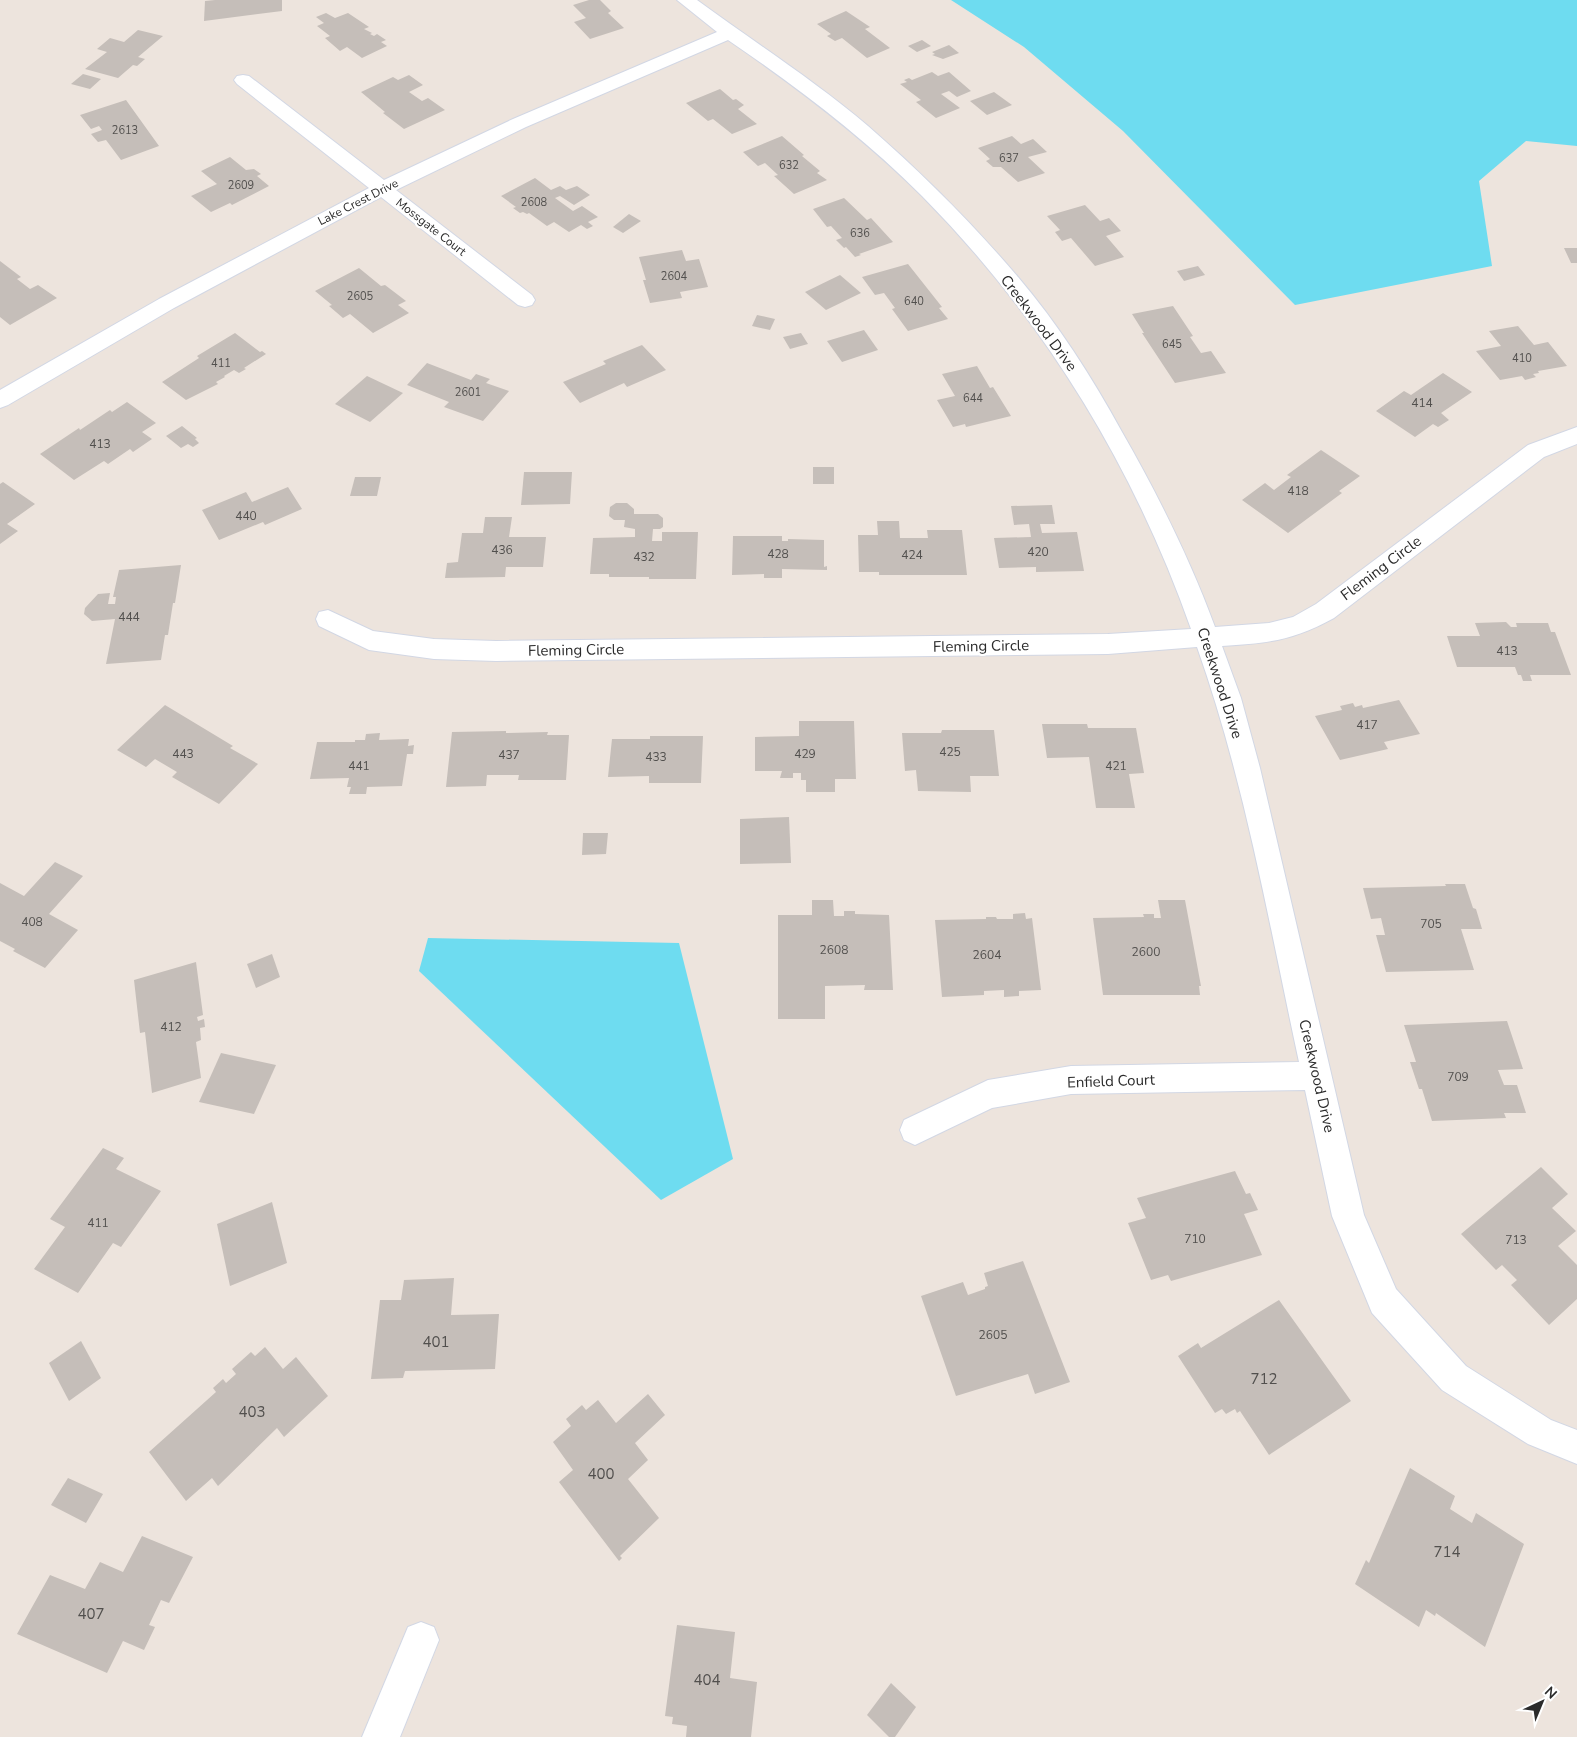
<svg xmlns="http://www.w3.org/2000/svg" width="1577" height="1737" font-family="'Nunito Sans',sans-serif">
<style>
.water{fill:#6edcf0}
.building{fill:#c5beb9}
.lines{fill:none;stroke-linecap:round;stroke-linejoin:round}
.minor-casing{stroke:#d2d7e4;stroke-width:2}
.minor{fill:#fff;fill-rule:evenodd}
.labels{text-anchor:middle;stroke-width:4.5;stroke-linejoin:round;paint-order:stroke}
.far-number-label{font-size:11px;fill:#52504e}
.far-street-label{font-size:12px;fill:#2b2b2b;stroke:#fff}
.number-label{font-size:12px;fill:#52504e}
.street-label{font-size:15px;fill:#2b2b2b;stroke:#fff}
.near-number-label{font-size:15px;fill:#52504e}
</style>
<rect width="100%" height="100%" fill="#ede4dd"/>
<g class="water">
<polygon points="951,0 1577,0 1577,146 1526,141 1479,181 1492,266 1295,305 1123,131 1024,47"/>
<polygon points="428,938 679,943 733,1159 661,1200 419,971"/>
</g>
<g class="building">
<polygon points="215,0 282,0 282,11 204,21 205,1"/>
<polygon points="589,0 600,0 611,11 608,13 624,28 590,39 574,22 586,18 573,5"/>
<polygon points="846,11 870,27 865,29 890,48 867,58 842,38 835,41 827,36 831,34 817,24"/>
<polygon points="326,13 335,18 348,13 369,27 364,29 372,33 370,34 374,36 377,34 386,40 381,42 387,46 362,58 347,47 340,51 325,38 330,36 317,26 324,23 316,17"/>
<polygon points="138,30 163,36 138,57 145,59 137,66 133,65 118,78 85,69 107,52 97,49 110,38 124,42"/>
<polygon points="922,40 931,46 917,52 908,46"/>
<polygon points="949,45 959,53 943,59 932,55 935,54 932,52"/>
<polygon points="932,72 938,76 949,72 971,91 957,97 949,91 941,94 960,108 936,118 916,102 921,100 900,84 907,82 904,80 909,78 912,80"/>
<polygon points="83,74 101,79 90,89 71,84"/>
<polygon points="409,75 423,85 409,92 422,101 428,98 445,110 404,129 383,113 385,112 361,92 393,77 398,80"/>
<polygon points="720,89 733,100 736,99 744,105 738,109 757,124 732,134 713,119 708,121 686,103"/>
<polygon points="994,92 1012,105 987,115 970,101"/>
<polygon points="126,100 159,146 121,160 106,140 98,142 91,134 102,130 99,126 91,129 80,115"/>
<polygon points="782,136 804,155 802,156 820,171 817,173 827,180 794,194 774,176 778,175 765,163 758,166 743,152"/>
<polygon points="1012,136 1021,144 1033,139 1047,152 1028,157 1045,173 1018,182 1001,167 993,167 986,161 990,159 978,148"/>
<polygon points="230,157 246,170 254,169 261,174 257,176 269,186 232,205 230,203 211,212 191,196 217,184 201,171"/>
<polygon points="535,178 551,190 560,186 566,190 577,186 590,195 574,205 560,196 555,198 573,211 582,206 598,217 588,222 593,226 587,229 581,225 569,232 554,222 547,226 529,213 527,214 523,212 520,213 513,208 516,207 501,196"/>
<polygon points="844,198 867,220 871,218 893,242 859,254 861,255 855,257 846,247 844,248 836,240 842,238 831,226 827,227 813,209"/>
<polygon points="1085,205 1100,221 1109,218 1121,231 1106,236 1124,257 1095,266 1071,238 1062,241 1055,232 1060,230 1047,216"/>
<polygon points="629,214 641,221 623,233 613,227"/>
<polygon points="1564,248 1577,248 1577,263 1571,263"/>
<polygon points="682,250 686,261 699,259 708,287 680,292 682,298 650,303 643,280 646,280 639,257"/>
<polygon points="0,261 21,277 17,279 30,289 38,285 57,298 10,325 0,317"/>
<polygon points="908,264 942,307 939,308 948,319 908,331 892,309 895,308 884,293 875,295 862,277"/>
<polygon points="1198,266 1205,275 1184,281 1177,271"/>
<polygon points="359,268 381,286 385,285 406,301 398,305 409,313 373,333 350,314 343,318 329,306 332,305 315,291"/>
<polygon points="840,275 861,293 826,310 805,292"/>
<polygon points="1173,306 1193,336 1190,337 1201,353 1211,351 1226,373 1175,383 1142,333 1144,333 1132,314"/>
<polygon points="757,315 775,319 770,330 752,326"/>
<polygon points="1518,326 1534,345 1548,342 1567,366 1538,371 1539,373 1533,374 1536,377 1525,380 1522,376 1500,380 1476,351 1501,346 1489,331"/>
<polygon points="864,330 878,350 842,362 827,341"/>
<polygon points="235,333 260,352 262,351 266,354 244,368 246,369 239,373 234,370 224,376 225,377 216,382 218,384 186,400 162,382 199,358 197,356"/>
<polygon points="801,333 808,344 790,349 783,337"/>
<polygon points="642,345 666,370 627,387 624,383 580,403 563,382 606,364 603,361"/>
<polygon points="427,363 471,380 476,374 490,379 486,383 509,391 483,421 444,407 449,402 407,385"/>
<polygon points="977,366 990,388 993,387 1011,416 966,427 965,424 953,427 937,400 955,396 942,374"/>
<polygon points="1443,373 1472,392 1441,413 1449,420 1438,427 1433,424 1415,437 1376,411 1404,391 1411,395"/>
<polygon points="367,376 403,393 370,422 335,404"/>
<polygon points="127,402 156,423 142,432 152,439 133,452 130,449 108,464 104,461 74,480 40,454 79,428 80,430 110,410 112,412"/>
<polygon points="182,426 197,438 195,439 199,443 193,447 188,444 181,448 166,436"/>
<polygon points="1321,450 1360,476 1339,491 1342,493 1288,533 1242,500 1265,483 1274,490 1291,477 1287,475"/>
<rect x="813" y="467" width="21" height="17"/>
<polygon points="524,472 572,472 570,504 521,505"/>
<polygon points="355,477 381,477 377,496 350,496"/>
<polygon points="3,482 35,504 7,524 18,531 0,544 0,484"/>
<polygon points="288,487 302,509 265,525 263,522 219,540 202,510 246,492 252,502"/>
<polygon points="616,503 627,503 634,509 634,514 658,514 663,518 663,527 660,529 653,529 652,541 662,541 662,532 698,532 696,579 649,579 649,577 609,577 609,574 590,574 593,538 635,537 635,529 624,527 625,520 614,520 609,516 610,507"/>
<polygon points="1052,505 1055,524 1040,524 1042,533 1077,532 1084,571 1036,572 1036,567 999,568 994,538 1031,537 1029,524 1014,525 1011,506"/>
<polygon points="485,517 512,517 509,537 546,537 543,567 506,567 505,577 445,578 447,563 458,562 462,533 483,533"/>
<polygon points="877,521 899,521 900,538 928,538 927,530 962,530 967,575 879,575 879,572 859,572 858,535 878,535"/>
<polygon points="733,536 782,536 782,541 788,541 788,539 824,540 824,567 827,566 827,570 782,569 782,578 764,578 764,574 732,575"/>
<polygon points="181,565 175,603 173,603 168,635 165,635 161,660 106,664 115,619 92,621 84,614 85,608 98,594 110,593 108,604 115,604 116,597 113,597 119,570"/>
<polygon points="1506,622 1511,627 1517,627 1516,623 1548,623 1551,632 1555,632 1571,675 1530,675 1532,681 1523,681 1521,675 1518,675 1515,667 1457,667 1447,636 1480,636 1475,623"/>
<polygon points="1399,700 1420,734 1384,742 1388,749 1340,760 1315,716 1342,710 1340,706 1353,703 1355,707 1362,705 1363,708"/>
<polygon points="165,705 233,746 230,748 258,764 219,804 172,777 177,772 155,759 146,767 117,750"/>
<polygon points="799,721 854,721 856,779 835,779 835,792 806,792 806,780 801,780 801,773 793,773 793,778 780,778 782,771 755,771 755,737 799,736"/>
<polygon points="1042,724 1087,724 1088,728 1136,728 1144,773 1129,774 1135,808 1096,808 1089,757 1047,758"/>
<polygon points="942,730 994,730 999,776 970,776 971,792 918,791 916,770 905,771 902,733 941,733"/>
<polygon points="506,731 506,733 548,732 547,735 569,735 566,780 518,780 519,775 487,775 486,786 446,787 452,732"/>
<polygon points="380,733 379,740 409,739 408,746 414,745 413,754 407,754 402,786 367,787 366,794 349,794 351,787 347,787 349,778 310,779 317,742 355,742 355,740 365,740 366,734"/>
<polygon points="650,736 703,736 701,783 649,783 649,776 608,777 612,739 650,739"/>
<polygon points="789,817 791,863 740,864 740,819"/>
<polygon points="583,833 608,833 606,854 582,855"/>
<polygon points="55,862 83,876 49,914 78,930 45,968 13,951 15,949 0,941 0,883 24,896"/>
<polygon points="1445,884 1465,884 1473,908 1476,909 1482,929 1461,929 1474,970 1386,972 1376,935 1385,935 1381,918 1371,919 1363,888 1446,886"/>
<polygon points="812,900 833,900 834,916 844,916 844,911 855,911 855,914 889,915 893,990 864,990 865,985 825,986 825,1019 778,1019 778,915 812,915"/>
<polygon points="1158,900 1185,900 1201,986 1199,986 1200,995 1103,995 1093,918 1144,917 1143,914 1154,914 1154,918 1161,918"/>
<polygon points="1025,913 1026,919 1032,918 1041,990 1019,991 1019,996 1004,997 1004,990 984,991 984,995 942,997 935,920 986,919 986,917 996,917 997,919 1013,919 1013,914"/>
<polygon points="272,954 280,977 256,988 247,964"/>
<polygon points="196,962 203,1015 197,1017 198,1021 204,1019 205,1027 200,1028 201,1040 196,1042 201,1078 152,1093 145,1032 140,1033 134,980"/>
<polygon points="1507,1021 1523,1069 1498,1070 1504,1085 1517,1085 1526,1113 1504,1113 1506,1118 1432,1121 1422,1089 1419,1089 1410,1062 1416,1062 1404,1025"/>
<polygon points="221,1053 276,1065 254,1114 199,1102"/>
<polygon points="103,1148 124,1158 116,1169 161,1191 121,1247 113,1243 78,1293 34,1269 65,1227 50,1219"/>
<polygon points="1541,1167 1568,1194 1552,1208 1576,1231 1558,1246 1577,1265 1577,1299 1549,1325 1511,1285 1517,1280 1502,1265 1496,1270 1461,1234"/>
<polygon points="1235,1171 1246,1194 1250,1193 1258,1210 1244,1214 1262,1255 1171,1281 1168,1275 1151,1280 1128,1223 1146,1218 1137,1198"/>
<polygon points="272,1202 287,1263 230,1286 217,1224"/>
<polygon points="1023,1261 1070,1382 1035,1394 1028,1374 956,1396 921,1296 963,1282 968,1295 985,1289 985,1287 988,1286 984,1273"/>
<polygon points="454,1278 451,1315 499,1314 495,1369 405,1371 403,1378 371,1379 380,1300 401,1300 404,1280"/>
<polygon points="1279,1300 1351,1401 1269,1455 1240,1411 1237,1413 1235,1409 1226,1414 1222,1409 1215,1413 1178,1356 1198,1343 1201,1348"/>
<polygon points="81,1341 101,1378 69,1401 49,1363"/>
<polygon points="265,1347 283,1369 296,1357 328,1396 284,1437 277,1428 218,1486 212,1478 186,1501 149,1452 216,1392 213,1388 223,1379 226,1383 236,1374 232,1369 251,1352 255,1356"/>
<polygon points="648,1394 665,1415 635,1443 648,1460 628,1479 659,1518 620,1556 622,1558 619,1561 559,1482 573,1470 553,1442 571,1426 566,1419 582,1405 586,1410 598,1400 616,1423"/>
<polygon points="1410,1468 1455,1496 1450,1509 1472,1523 1476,1513 1524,1544 1485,1647 1436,1613 1435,1616 1426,1610 1419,1627 1355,1584 1366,1560 1369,1563"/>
<polygon points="68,1478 103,1494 86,1523 51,1505"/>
<polygon points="142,1536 193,1557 169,1603 161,1600 149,1625 155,1627 144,1650 123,1641 107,1673 17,1634 50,1575 85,1589 100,1562 123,1572"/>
<polygon points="677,1625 735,1632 730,1678 757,1682 751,1737 686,1737 687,1726 672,1724 673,1717 665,1716"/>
<polygon points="891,1683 916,1707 895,1737 889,1737 867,1715"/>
</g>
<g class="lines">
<g class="minor-casing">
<g id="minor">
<path d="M677 0H697C754 42 814 80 868 126 921 172 972 223 1018 277 1058 324 1092 377 1122 432 1158 495 1190 559 1215 627L1269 623 1293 617 1316 604 1528 445 1577 427V444L1544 457 1334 618C1292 641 1268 643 1222 646L1241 698 1260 768 1364 1215 1396 1289 1466 1366 1551 1420 1577 1430V1464L1528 1444 1442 1390 1372 1313 1332 1216 1305 1090 1071 1094 992 1108 915 1145 904 1140 900 1130 904 1120 988 1080 1071 1066 1299 1062C1269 924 1245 782 1197 647L1108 654 496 661 434 659 369 650 319 626 316 619 319 612 328 610 373 631 434 639 496 641 1108 634 1191 629C1134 467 1043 318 922 196 863 137 797 87 728 40L526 127 396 190 532 295 535 300 532 305 525 307 518 305 381 197 174 308 8 405 0 408V390L159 299 369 188 237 84 234 80 237 76 243 75 249 76 384 180 513 119 717 32Z"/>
<polygon points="421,1622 434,1627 439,1640 400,1737 362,1737 408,1627"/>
</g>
</g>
<use href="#minor" class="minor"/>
</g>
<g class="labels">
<g class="far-number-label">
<text x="125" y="134">2613</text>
<text x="1009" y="162">637</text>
<text x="789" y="169">632</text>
<text x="241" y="189">2609</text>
<text x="534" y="206">2608</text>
<text x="860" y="237">636</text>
<text x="674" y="280">2604</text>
<text x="360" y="300">2605</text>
<text x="914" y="305">640</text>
<text x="1172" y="348">645</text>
<text x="1522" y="362">410</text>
<text x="221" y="367">411</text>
<text x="468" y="396">2601</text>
<text x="973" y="402">644</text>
</g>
<g class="far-street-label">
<text transform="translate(358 202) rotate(-27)" y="4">Lake Crest Drive</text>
<text transform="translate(431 227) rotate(38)" y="4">Mossgate Court</text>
</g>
<g class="number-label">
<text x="1422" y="407">414</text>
<text x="100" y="448">413</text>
<text x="1298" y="495">418</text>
<text x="246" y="520">440</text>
<text x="502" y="554">436</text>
<text x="1038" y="556">420</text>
<text x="778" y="558">428</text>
<text x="912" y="559">424</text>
<text x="644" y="561">432</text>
<text x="129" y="621">444</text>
<text x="1507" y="655">413</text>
<text x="1367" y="729">417</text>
<text x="950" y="756">425</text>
<text x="183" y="758">443</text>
<text x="805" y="758">429</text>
<text x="509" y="759">437</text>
<text x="656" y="761">433</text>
<text x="359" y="770">441</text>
<text x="1116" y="770">421</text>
<text x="32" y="926">408</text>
<text x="1431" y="928">705</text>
<text x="834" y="954">2608</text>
<text x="1146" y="956">2600</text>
<text x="987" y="959">2604</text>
<text x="171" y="1031">412</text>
<text x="1458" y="1081">709</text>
<text x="98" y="1227">411</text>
<text x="1195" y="1243">710</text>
<text x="1516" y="1244">713</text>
<text x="993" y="1339">2605</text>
</g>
<g class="street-label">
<text transform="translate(1039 323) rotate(53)" y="5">Creekwood Drive</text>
<text transform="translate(1381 568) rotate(-37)" y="5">Fleming Circle</text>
<text transform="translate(981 646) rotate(-1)" y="5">Fleming Circle</text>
<text transform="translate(576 650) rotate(-1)" y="5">Fleming Circle</text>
<text transform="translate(1220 683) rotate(72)" y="5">Creekwood Drive</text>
<text transform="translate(1317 1076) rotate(77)" y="5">Creekwood Drive</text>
<text transform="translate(1111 1081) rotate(-2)" y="5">Enfield Court</text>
</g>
<g class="near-number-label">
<text x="436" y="1347">401</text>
<text x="1264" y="1384">712</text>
<text x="252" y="1417">403</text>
<text x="601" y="1479">400</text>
<text x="1447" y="1557">714</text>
<text x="91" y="1619">407</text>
<text x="707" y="1685">404</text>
</g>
</g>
<g transform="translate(1542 1702) rotate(44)" stroke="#ffffff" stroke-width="4" paint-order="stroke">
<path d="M0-4L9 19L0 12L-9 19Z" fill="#2b2b2b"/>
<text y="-8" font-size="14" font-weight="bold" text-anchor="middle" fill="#2b2b2b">N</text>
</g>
</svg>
